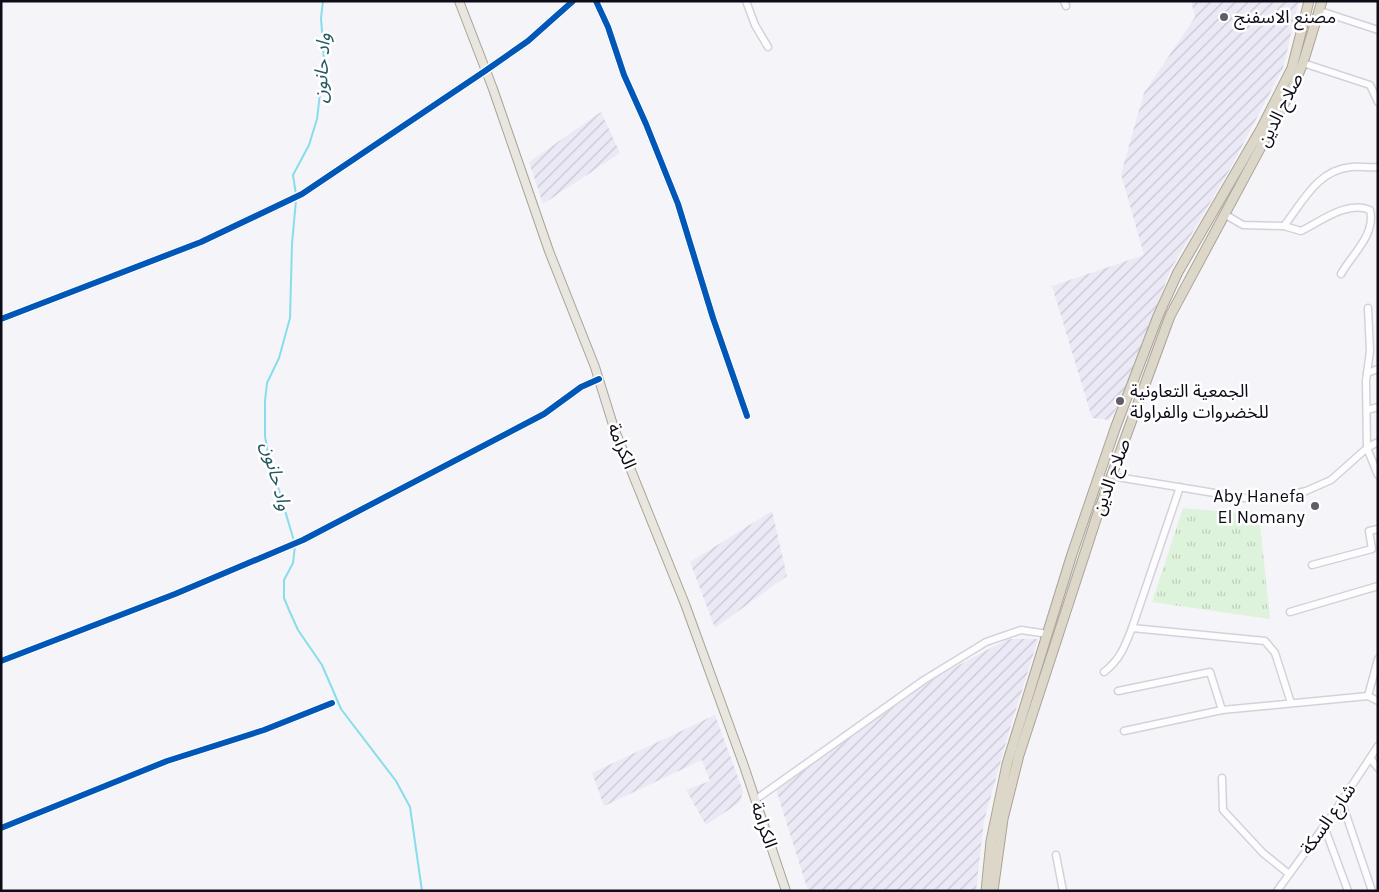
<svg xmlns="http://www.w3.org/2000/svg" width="1379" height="892" font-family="Karla,'Noto Sans Arabic',sans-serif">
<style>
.industrial{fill:url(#industrial-furrows)}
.grass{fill:url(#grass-tufts)}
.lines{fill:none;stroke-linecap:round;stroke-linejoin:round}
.stream{stroke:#87deea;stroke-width:2}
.minor-casing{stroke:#d3d2dc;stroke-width:9}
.major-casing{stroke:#aaa497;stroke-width:10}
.highway-casing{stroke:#aaa497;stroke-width:11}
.minor{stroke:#fefdfe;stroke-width:6}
.major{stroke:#e9e6df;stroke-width:8}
.highway{stroke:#dcd7c9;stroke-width:9}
.cycleway-casing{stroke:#fff;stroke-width:9}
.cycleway{stroke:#0057b8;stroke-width:6}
.poi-dot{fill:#5f5d67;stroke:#fff;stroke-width:2}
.labels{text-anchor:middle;stroke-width:5;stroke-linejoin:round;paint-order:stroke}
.poi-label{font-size:18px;fill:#0e0c18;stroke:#fff;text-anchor:start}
.street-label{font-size:18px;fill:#0e0c18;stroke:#fff}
.water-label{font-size:19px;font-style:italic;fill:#255960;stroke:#fff}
</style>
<defs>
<pattern id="industrial-furrows" width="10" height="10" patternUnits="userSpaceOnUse" patternTransform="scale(1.25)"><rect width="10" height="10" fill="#ebe9f5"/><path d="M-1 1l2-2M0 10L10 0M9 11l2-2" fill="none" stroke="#c8c7d1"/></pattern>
<pattern id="grass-tufts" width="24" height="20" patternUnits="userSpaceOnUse" patternTransform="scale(1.25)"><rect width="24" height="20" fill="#def3db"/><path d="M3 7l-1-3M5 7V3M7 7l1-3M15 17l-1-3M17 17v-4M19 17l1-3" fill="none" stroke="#bdcfbb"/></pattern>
</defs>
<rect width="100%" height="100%" fill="#f5f4f9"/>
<g class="industrial">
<polygon points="1191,1 1299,1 1283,68 1230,169 1171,269 1118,406 1109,420 1092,418 1052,286 1144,255 1121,174 1144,93 1195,17"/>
<polygon points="601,112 620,153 543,204 529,162"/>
<polygon points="772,511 787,576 715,628 690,562"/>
<polygon points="1008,639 1038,639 1008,735 984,821 976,891 808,891 776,789 938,676"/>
<polygon points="715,715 743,791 740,802 706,825 686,790 710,781 702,760 604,806 592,773"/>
</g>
<polygon class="grass" points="1183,508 1259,515 1270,619 1152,602"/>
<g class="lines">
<g class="stream">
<polyline points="296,195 293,175 309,145 317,119 324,60 321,18 323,1"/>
<polyline points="294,541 268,453 265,436 265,401 267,383 279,358 290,318 292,244 296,200"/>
<polyline points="295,546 293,563 284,580 284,598 289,610 298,630 322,665 341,709 396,781 410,807 422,891"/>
</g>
<g class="minor-casing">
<g id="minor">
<polyline points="596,1 608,27 624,75 646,124 678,204 713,318 747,416"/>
<polyline points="746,1 755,25 768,47"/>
<polyline points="1064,1 1066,6"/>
<polyline points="1320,11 1378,30"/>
<polyline points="1303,63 1370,85 1378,102"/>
<path d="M1224 214 1243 225 1284 226 1301 231C1321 221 1348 200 1370 210 1376 235 1352 254 1341 274"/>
<path d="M1284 226C1302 203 1317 170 1351 167 1360 166 1369 168 1378 167"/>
<polyline points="1368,308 1370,351 1366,381 1367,448 1378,475"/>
<polyline points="1,319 201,242 302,194 485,71 528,41 573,1"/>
<polyline points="1367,373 1378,369"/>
<polyline points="1367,410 1378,407"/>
<polyline points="1111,476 1245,498 1281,497 1306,491 1331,480 1367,448 1378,442"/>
<polyline points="1180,487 1132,628 1265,641 1275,653 1291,703"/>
<polyline points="1312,565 1372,549 1369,531 1378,529"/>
<polyline points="1290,612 1378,586"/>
<polyline points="1,661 175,594 303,540 544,414 581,387 599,379"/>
<path d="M1104 672C1120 660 1125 646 1132 628"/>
<polyline points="1118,691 1210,672 1222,710"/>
<polyline points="1368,696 1378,659"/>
<polyline points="1124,731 1222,710 1368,696 1378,701"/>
<polyline points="1370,758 1378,768"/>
<polyline points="1222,778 1223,810 1263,853 1289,874"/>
<polyline points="755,800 924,680 986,642 1021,630 1048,634"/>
<polyline points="1341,800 1372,891"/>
<polyline points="1324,826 1348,891"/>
<polyline points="1,828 167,761 264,730 332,703"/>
<polyline points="1056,855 1063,891"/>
<polyline points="1277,891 1333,814 1378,746"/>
</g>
</g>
<g class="major-casing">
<polyline id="major" points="459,1 493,89 549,251 595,367 614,428 685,604 744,766 786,891"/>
</g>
<g class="highway-casing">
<g id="highway">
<polyline points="986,891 991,841 1007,764 1072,554 1116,426 1158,316 1178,272 1261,129 1292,68 1309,1"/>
<polyline points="993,891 1003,819 1019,755 1099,510 1170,316 1292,89 1303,63 1322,1"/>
</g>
</g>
<use href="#minor" class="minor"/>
<use href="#major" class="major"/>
<use href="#highway" class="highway"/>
<g class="cycleway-casing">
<g id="cycleway">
<polyline points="596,1 608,27 624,75 646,124 678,204 713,318 747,416"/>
<polyline points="1,319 201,242 302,194 485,71 528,41 573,1"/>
<polyline points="1,661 175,594 303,540 544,414 581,387 599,379"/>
<polyline points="1,828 167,761 264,730 332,703"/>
</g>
</g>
<use href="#cycleway" class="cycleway"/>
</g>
<g class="poi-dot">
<circle cx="1224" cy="17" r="5"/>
<circle cx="1120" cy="401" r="5"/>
<circle cx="1315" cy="506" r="5"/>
</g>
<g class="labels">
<g class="poi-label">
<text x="1234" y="23">مصنع الاسفنج</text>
<text x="1130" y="397">الجمعية التعاونية<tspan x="1130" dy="21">للخضروات والفراولة</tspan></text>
<text x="1305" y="502" text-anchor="end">Aby Hanefa<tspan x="1305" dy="21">El Nomany</tspan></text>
</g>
<g class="street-label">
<text transform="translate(1280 110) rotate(-63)" y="6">صلاح الدين</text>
<text transform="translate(622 446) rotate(68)" y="6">الكرامة</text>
<text transform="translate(1111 477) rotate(-70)" y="6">صلاح الدين</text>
<text transform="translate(1328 819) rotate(-55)" y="6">شارع السكة</text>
<text transform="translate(764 825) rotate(71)" y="6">الكرامة</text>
</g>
<g class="water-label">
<text transform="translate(321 68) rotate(-87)" y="7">واد حانون</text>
<text transform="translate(277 476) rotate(75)" y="7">واد حانون</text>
</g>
</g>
<rect width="1379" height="892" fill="none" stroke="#0e0c18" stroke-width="5"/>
</svg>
